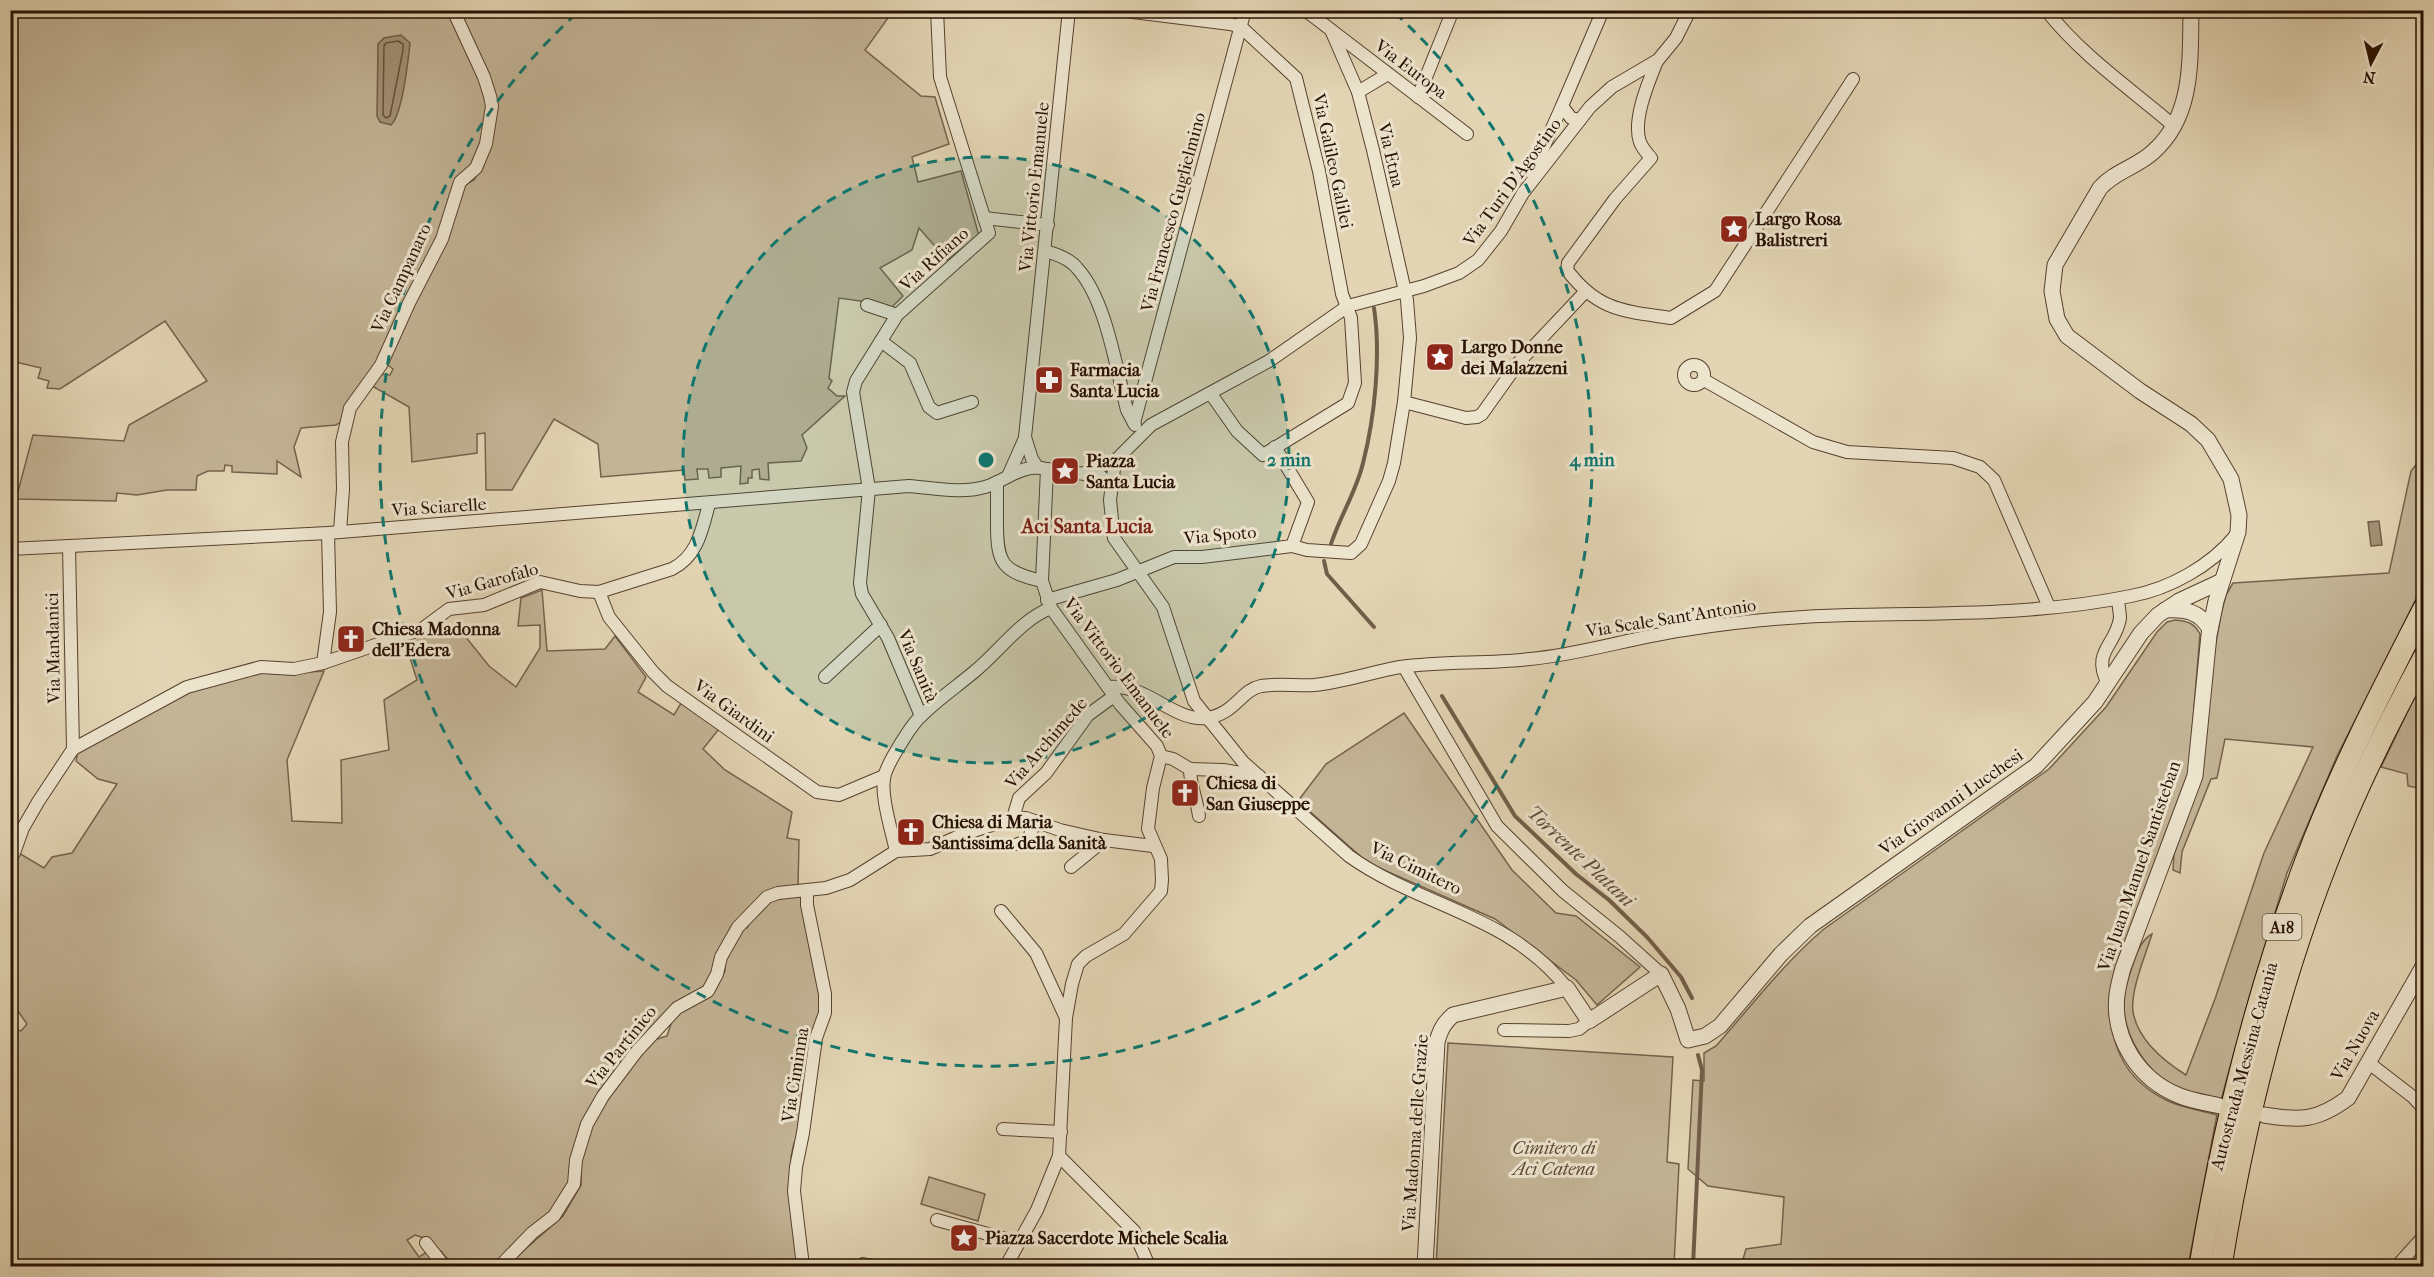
<svg xmlns="http://www.w3.org/2000/svg" width="2434" height="1277" font-family="'IM FELL French Canon',serif">
<style>
.green{fill:#c3b496;stroke:#75624c;stroke-width:1.5}
.water{fill:#a39277;stroke:#715e48;stroke-width:1.5}
.lines{fill:none;stroke-linecap:round;stroke-linejoin:round}
.shore{stroke:#65513c;stroke-width:1.5}
.stream{stroke:#715e48;stroke-width:4}
.minor-casing{stroke:#56412e;stroke-width:14}
.tertiary-casing{stroke:#56412e;stroke-width:17}
.motorway-casing{stroke:#271002;stroke-width:23}
.minor{stroke:#ede4ce;stroke-width:12}
.tertiary{stroke:#ede4ce;stroke-width:15}
.motorway{stroke:#e3d5b4;stroke-width:21}
.ring{fill:none;stroke:#0f766e;stroke-width:3;stroke-dasharray:10 8}
.labels{text-anchor:middle;stroke-width:6;stroke-linejoin:round;paint-order:stroke}
.shield{fill:#ede4ce;stroke:#62503f;stroke-width:1.5}
.shield-label{font-size:16px;font-weight:bold;fill:#271002}
.street-label{font-size:18px;fill:#271002;stroke:#ede4ce}
.poi-label{font-size:18px;font-weight:bold;fill:#271002;stroke:#ede4ce;text-anchor:start}
.park-label{font-size:18px;font-style:italic;fill:#5e4936;stroke:#ede4ce}
.neighbourhood-label{font-size:20px;font-weight:bold;fill:#7a1f14;stroke:#ede4ce}
.water-label{font-size:20px;font-style:italic;fill:#5f4a37;stroke:#ede4ce}
.centre{fill:#0f766e;stroke:#ede4ce;stroke-width:3}
.ring-label{font-size:18px;text-anchor:middle;font-weight:bold;fill:#0f766e;stroke:#ede4ce;stroke-width:6;stroke-linejoin:round;paint-order:stroke}
</style>
<rect width="100%" height="100%" fill="#e3d5b4"/>
<filter id="stains"><feTurbulence type="fractalNoise" baseFrequency=".00333" numOctaves="4"/><feColorMatrix values="0 0 0 0 .2 0 0 0 0 .09 0 0 0 0 .02 0 0 0 .5 -.17"/></filter>
<radialGradient id="worn" r=".72"><stop offset=".6" stop-color="#630" stop-opacity="0"/><stop offset="1" stop-color="#630" stop-opacity=".3"/></radialGradient>
<g class="green">
<polygon points="10,11 450,11 487,97 482,141 438,239 378,364 341,422 336,425 301,428 294,447 301,477 277,461 277,474 232,472 232,466 225,465 224,471 208,471 197,476 196,490 167,490 137,495 117,493 116,501 16,499 33,435 124,441 129,425 207,381 165,321 60,389 47,388 49,381 38,378 41,368 11,361"/>
<polygon points="458,11 893,11 865,50 921,96 935,97 949,144 912,157 918,182 961,171 979,236 947,260 919,228 912,250 880,268 903,296 890,309 868,302 839,298 829,378 832,381 828,388 837,396 845,396 802,435 807,448 801,461 768,463 769,480 760,479 759,469 752,470 752,478 748,478 748,483 740,484 741,466 721,468 721,477 709,478 708,469 697,469 698,479 685,480 684,470 601,477 598,444 554,419 512,490 486,490 485,433 477,434 477,453 412,462 409,407 372,386 378,374 390,375 393,369 385,363 461,187 474,180 481,169 495,106"/>
<path d="M2423 456V585L2337 756 2287 873 2249 998 2221 1100C2209 1097 2196 1095 2185 1091 2148 1078 2120 1034 2124 995 2125 988 2128 980 2130 973 2135 959 2139 941 2152 934 2146 954 2130 991 2133 1012 2138 1040 2162 1060 2186 1075L2215 999 2264 853 2313 747 2225 739 2217 778 2211 779 2182 852 2180 873 2173 870 2174 854 2200 782 2210 676 2221 614 2226 595 2233 583 2389 573 2411 471Z"/>
<path d="M542 590 547 651 605 649 615 636 646 677 638 692 674 715 681 703 719 729 703 749 725 770 792 812 787 838 799 840 798 887H778L763 893 707 985 624 1061 590 1107 583 1121 571 1178 554 1210 492 1266C468 1266 456 1273 441 1251L435 1250 427 1239 415 1235 407 1240 419 1257 427 1252 439 1266H11V1049L14 1029 21 1031 27 1024 11 1001V874L19 853 44 868 52 857 72 853 117 784 98 779 76 761 78 750 188 690 262 670 295 673 324 671 287 760 292 821 342 823 341 760 389 750 384 700 417 680 405 642 435 626H457L489 666 516 687 540 648V625L518 626 521 598Z"/>
<path d="M2175 620C2188 621 2194 623 2200 634L2189 770 2116 965C2103 1021 2111 1074 2168 1101 2183 1108 2201 1110 2217 1115L2188 1266H1741L1746 1249 1781 1244 1784 1197 1708 1186 1688 1169 1693 1080 1704 1081V1053L1716 1046C1751 1006 1784 963 1824 929L2049 769 2106 707 2157 632 2167 622Z"/>
<polygon points="2423,680 2423,789 2408,786 2407,774 2381,767"/>
<polygon points="1404,713 1512,870 1556,913 1576,916 1640,967 1597,1005 1576,980 1495,919 1368,863 1298,801 1326,764"/>
<path d="M801 896 823 1009 799 1140 794 1143 791 1157 800 1266H506L563 1216 581 1185V1160L591 1127 608 1097 651 1041 667 1036 672 1021 684 1008 714 991 725 971V959L742 928H747C762 901 771 898 801 896Z"/>
<polygon points="1448,1043 1673,1057 1667,1162 1679,1164 1674,1266 1436,1266"/>
<polygon points="929,1177 985,1194 978,1221 921,1204"/>
</g>
<g class="water">
<path d="M401 35 410 43C408 61 403 114 391 125L380 122 377 116 378 44 384 38Z"/>
<polygon points="2379,521 2382,545 2371,546 2368,522"/>
</g>
<g class="lines">
<polygon class="shore" points="398,41 403,44 403,50 390,116 386,118 383,115 384,46 386,43"/>
<g class="stream">
<path d="M1331 544C1340 516 1357 490 1363 463 1375 417 1381 354 1374 308"/>
<polyline points="1324,561 1327,574 1374,627"/>
<polyline points="1442,696 1515,816 1576,874 1609,900 1647,937 1681,977 1692,998"/>
<polyline points="1693,1266 1702,1070 1698,1055"/>
</g>
<g class="minor-casing">
<g id="minor">
<polyline points="1117,10 1230,24 1241,27 1296,78 1319,171 1342,294 1351,318 1355,383 1348,403 1263,455 1237,431 1211,394"/>
<polyline points="1305,10 1467,134"/>
<path d="M2046 10C2082 56 2131 89 2174 126"/>
<path d="M1657 61C1649 81 1632 120 1640 142 1642 148 1647 153 1651 158L1615 199 1568 263 1567 270C1598 311 1624 311 1671 318L1715 291 1853 79"/>
<polyline points="1358,92 1388,74"/>
<polyline points="1418,97 1453,10"/>
<polyline points="1580,120 1571,118 1562,106 1603,10"/>
<polyline points="1532,173 1562,106"/>
<polyline points="984,218 1048,225"/>
<path d="M1045 251C1056 254 1070 259 1077 268 1106 299 1116 368 1127 410L1135 425"/>
<polyline points="867,305 897,315"/>
<polyline points="881,341 910,363 929,407 937,413 972,402"/>
<circle cx="1694" cy="375" r="10"/>
<polyline points="1704,380 1813,442 1847,452 1953,458 1980,467 1994,480 2049,607"/>
<polyline points="1404,402 1466,418 1477,417 1482,414 1519,362 1586,291"/>
<polyline points="1134,423 1245,10"/>
<path d="M1115 461 1110 500 1114 538 1163 607 1194 701 1243 762 1349 856C1420 907 1509 914 1567 988"/>
<polyline points="1037,467 1032,459 1025,437 1069,10"/>
<polyline points="1047,469 1100,476 1107,481 1110,488"/>
<polyline points="1084,473 1115,461 1151,425 1269,361 1348,306 1424,286 1459,273 1478,260 1501,231 1523,193 1590,107 1612,87 1658,60 1676,38 1690,10"/>
<polyline points="1009,474 1025,438"/>
<path d="M997 482C997 496 997 511 997 525 997 564 1003 572 1042 581"/>
<polyline points="340,532 343,489 342,442 350,408 381,365 409,303 442,239 460,182 476,168 486,144 492,106 490,96 484,77 453,10"/>
<polyline points="69,546 73,749"/>
<polyline points="1292,546 1307,550 1351,553 1361,544 1389,481 1394,463 1404,402 1410,338 1407,300 1373,150 1358,92 1331,30"/>
<path d="M10 549 328 533 909 486C934 488 961 494 985 487 1008 480 1021 463 1047 469L1042 581 1051 608 1120 704 1157 746 1161 756 1153 788 1148 829 1161 859 1162 880 1161 891 1124 934 1086 956 1078 964 1072 984 1066 1018 1059 1156 1037 1210 1006 1266"/>
<polyline points="599,592 609,617 653,672 667,686 817,792 839,795 884,776"/>
<polyline points="1047,600 1117,580 1174,557 1202,557 1292,546 1308,502 1275,447"/>
<path d="M323 663 422 629 449 609 484 605 540 582 580 591 599 592 672 569C698 556 702 529 709 504"/>
<polyline points="1404,667 1497,826 1563,891 1620,937 1661,974"/>
<polyline points="825,677 881,625"/>
<path d="M2108 684C2091 651 2116 646 2120 618 2120 612 2118 604 2118 599"/>
<path d="M1108 687C1147 683 1173 722 1207 718 1235 714 1241 690 1261 686 1278 683 1297 686 1314 685 1344 682 1372 672 1400 667 1443 661 1487 664 1530 659 1584 654 1637 636 1691 629 1743 621 1797 616 1849 615 1943 613 2038 615 2131 596 2169 589 2211 566 2236 535"/>
<polyline points="921,716 888,638 862,594 860,583 869,489 853,392 856,381 897,315 989,233 940,77 937,10"/>
<polyline points="1161,756 1173,759 1190,769"/>
<polyline points="1190,769 1223,770 1259,776"/>
<path d="M1190 769C1190 785 1197 800 1199 816"/>
<polyline points="1013,818 1019,798 1046,773 1088,715 1114,696"/>
<polyline points="1018,844 1028,841 1035,821"/>
<path d="M896 851C892 832 879 792 885 774 889 761 911 725 921 716 937 700 956 687 974 672 999 652 1020 620 1051 608"/>
<polyline points="896,851 930,849 964,834 1013,818 1026,818 1060,830 1104,840 1153,846"/>
<polyline points="14,853 23,828 38,802 73,749 187,687 261,667 294,669 323,663 330,612 328,533"/>
<polyline points="1071,867 1104,840"/>
<polyline points="1001,911 1036,953 1066,1018"/>
<polyline points="1504,1030 1569,1031 1579,1029 1589,1021"/>
<polyline points="2369,1063 2413,1097 2424,1109"/>
<polyline points="1003,1129 1061,1132"/>
<polyline points="1059,1156 1134,1231 1149,1266"/>
<polyline points="937,1220 1017,1242"/>
<polyline points="426,1243 444,1266"/>
<polyline points="500,1266 532,1233 554,1216 574,1184 576,1160 587,1124 603,1096 637,1051 677,1008 708,991 717,974 721,957 738,927 767,897 778,893 826,888 850,880 896,851"/>
<polyline points="803,1266 794,1191 796,1167 803,1133 816,1038 825,1013 825,994 807,905 807,890"/>
<polyline points="861,1266 863,1264 873,1266"/>
<polyline points="2397,1266 2424,1236"/>
</g>
</g>
<g class="tertiary-casing">
<g id="tertiary">
<path d="M2191 10C2190 60 2194 116 2153 152 2137 167 2115 171 2100 188L2055 265 2052 291 2057 319 2067 336 2140 391 2191 424 2208 440 2231 479 2239 515 2238 532 2216 601 2209 635 2195 776 2123 968C2121 976 2118 986 2117 995 2112 1039 2139 1080 2180 1096 2193 1101 2207 1103 2220 1106"/>
<path d="M2165 610C2186 609 2199 611 2210 629"/>
<path d="M2264 1115C2300 1121 2317 1121 2348 1098L2424 965"/>
<path d="M1425 1266 1437 1042C1440 1030 1444 1023 1453 1015L1567 988 1589 1021 1661 974 1678 1009 1688 1040 1705 1036 1720 1026 1781 954 1810 926 2036 766 2095 702 2141 633 2158 615 2179 601 2222 581"/>
</g>
</g>
<g class="motorway-casing">
<g id="motorway">
<path d="M2200 1266C2223 1127 2255 996 2305 863 2338 775 2381 692 2424 608"/>
<path d="M2221 1266C2246 1112 2284 960 2346 816 2369 762 2396 709 2424 657"/>
</g>
</g>
<use href="#minor" class="minor"/>
<use href="#tertiary" class="tertiary"/>
<use href="#motorway" class="motorway"/>
</g>
<circle cx="986" cy="460" r="303" fill="#0f766e" fill-opacity=".12"/>
<g class="ring">
<circle cx="986" cy="460" r="303"/>
<path d="M1395 13A606 606 0 1 1 577 13"/>
</g>
<defs>
<g id="sight-square" transform="scale(1.5)"><rect x="-9" y="-9" width="18" height="18" rx="4" fill="#8f2418" stroke="#ede4ce"/><path d="M0-6L1.8-2.2L6-1.7L2.9 1.2L3.7 5.4L0 3.3L-3.7 5.4L-2.9 1.2L-6-1.7L-1.8-2.2Z" fill="#fff"/></g>
<g id="pharmacy-square" transform="scale(1.5)"><rect x="-9" y="-9" width="18" height="18" rx="4" fill="#8f2418" stroke="#ede4ce"/><path d="M-2-6h4v4h4v4h-4v4h-4v-4h-4v-4h4Z" fill="#fff"/></g>
<g id="church-square" transform="scale(1.5)"><rect x="-9" y="-9" width="18" height="18" rx="4" fill="#8f2418" stroke="#ede4ce"/><path d="M-1.2-6h2.4v3.5h3.3v2.4h-3.3V6h-2.4V-.1h-3.3v-2.4h3.3Z" fill="#fff"/></g>
</defs>
<g fill-rule="evenodd">
<use href="#sight-square" x="1734" y="229"/>
<use href="#sight-square" x="1440" y="357"/>
<use href="#pharmacy-square" x="1049" y="380"/>
<use href="#sight-square" x="1065" y="471"/>
<use href="#church-square" x="351" y="639"/>
<use href="#church-square" x="1185" y="793"/>
<use href="#church-square" x="911" y="832"/>
<use href="#sight-square" x="964" y="1238"/>
</g>
<g class="labels">
<rect class="shield" x="2262.5" y="914" width="39" height="26" rx="4.5"/>
<g class="shield-label">
<text x="2282" y="933">A18</text>
</g>
<g class="street-label">
<text transform="translate(1411 69) rotate(37)" y="6">Via Europa</text>
<text transform="translate(1391 155) rotate(77)" y="6">Via Etna</text>
<text transform="translate(1333 161) rotate(78)" y="6">Via Galileo Galilei</text>
<text transform="translate(1512 182) rotate(-54)" y="6">Via Turi D'Agostino</text>
<text transform="translate(1034 187) rotate(-84)" y="6">Via Vittorio Emanuele</text>
<text transform="translate(1173 212) rotate(-75)" y="6">Via Francesco Guglielmino</text>
<text transform="translate(934 259) rotate(-42)" y="6">Via Rifiano</text>
<text transform="translate(401 278) rotate(-65)" y="6">Via Campanaro</text>
<text transform="translate(439 507) rotate(-4)" y="6">Via Sciarelle</text>
<text transform="translate(1220 535) rotate(-5)" y="6">Via Spoto</text>
<text transform="translate(492 581) rotate(-16)" y="6">Via Garofalo</text>
<text transform="translate(1671 618) rotate(-9)" y="6">Via Scale Sant'Antonio</text>
<text transform="translate(53 648) rotate(-91)" y="6">Via Mandanici</text>
<text transform="translate(918 666) rotate(67)" y="6">Via Sanità</text>
<text transform="translate(1119 668) rotate(53)" y="6">Via Vittorio Emanuele</text>
<text transform="translate(734 711) rotate(36)" y="6">Via Giardini</text>
<text transform="translate(1046 743) rotate(-49)" y="6">Via Archimede</text>
<text transform="translate(1951 802) rotate(-35)" y="6">Via Giovanni Lucchesi</text>
<text transform="translate(2139 866) rotate(-71)" y="6">Via Juan Manuel Santisteban</text>
<text transform="translate(1416 868) rotate(26)" y="6">Via Cimitero</text>
<text transform="translate(2355 1045) rotate(-60)" y="6">Via Nuova</text>
<text transform="translate(621 1047) rotate(-51)" y="6">Via Partinico</text>
<text transform="translate(2244 1066) rotate(-75)" y="6">Autostrada Messina-Catania</text>
<text transform="translate(795 1075) rotate(-81)" y="6">Via Ciminna</text>
<text transform="translate(1415 1133) rotate(-86)" y="6">Via Madonna delle Grazie</text>
</g>
<g class="poi-label">
<text x="1755" y="225">Largo Rosa<tspan x="1755" dy="21">Balistreri</tspan></text>
<text x="1461" y="353">Largo Donne<tspan x="1461" dy="21">dei Malazzeni</tspan></text>
<text x="1070" y="376">Farmacia<tspan x="1070" dy="21">Santa Lucia</tspan></text>
<text x="1086" y="467">Piazza<tspan x="1086" dy="21">Santa Lucia</tspan></text>
<text x="372" y="635">Chiesa Madonna<tspan x="372" dy="21">dell'Edera</tspan></text>
<text x="1206" y="789">Chiesa di<tspan x="1206" dy="21">San Giuseppe</tspan></text>
<text x="932" y="828">Chiesa di Maria<tspan x="932" dy="21">Santissima della Sanità</tspan></text>
<text x="985" y="1244">Piazza Sacerdote Michele Scalia</text>
</g>
<g class="park-label">
<text x="1554" y="1154">Cimitero di<tspan x="1554" dy="21">Aci Catena</tspan></text>
</g>
<g class="neighbourhood-label">
<text x="1087" y="533">Aci Santa Lucia</text>
</g>
<g class="water-label">
<text transform="translate(1581 856) rotate(43)" y="7">Torrente Platani</text>
</g>
</g>
<circle cx="986" cy="460" r="9" class="centre"/>
<g class="ring-label">
<text x="1289" y="466">2 min</text>
<text x="1592" y="466">4 min</text>
</g>
<rect width="2434" height="1277" fill="none" stroke="#e3d5b4" stroke-width="36"/>
<rect x="12" y="12" width="2410" height="1253" fill="none" stroke="#271002" stroke-width="3"/>
<rect x="18" y="18" width="2398" height="1241" fill="none" stroke="#271002" stroke-width="1.5"/>
<g transform="translate(2371 63) rotate(187)" stroke="#ede4ce" stroke-width="4.5" paint-order="stroke">
<path d="M0-4.5L10 22L0 15L-10 22Z" fill="#271002"/>
<text y="-9" font-size="16" font-weight="bold" text-anchor="middle" fill="#271002">N</text>
</g>
<rect width="100%" height="100%" filter="url(#stains)"/>
<rect width="100%" height="100%" fill="url(#worn)"/>
</svg>
